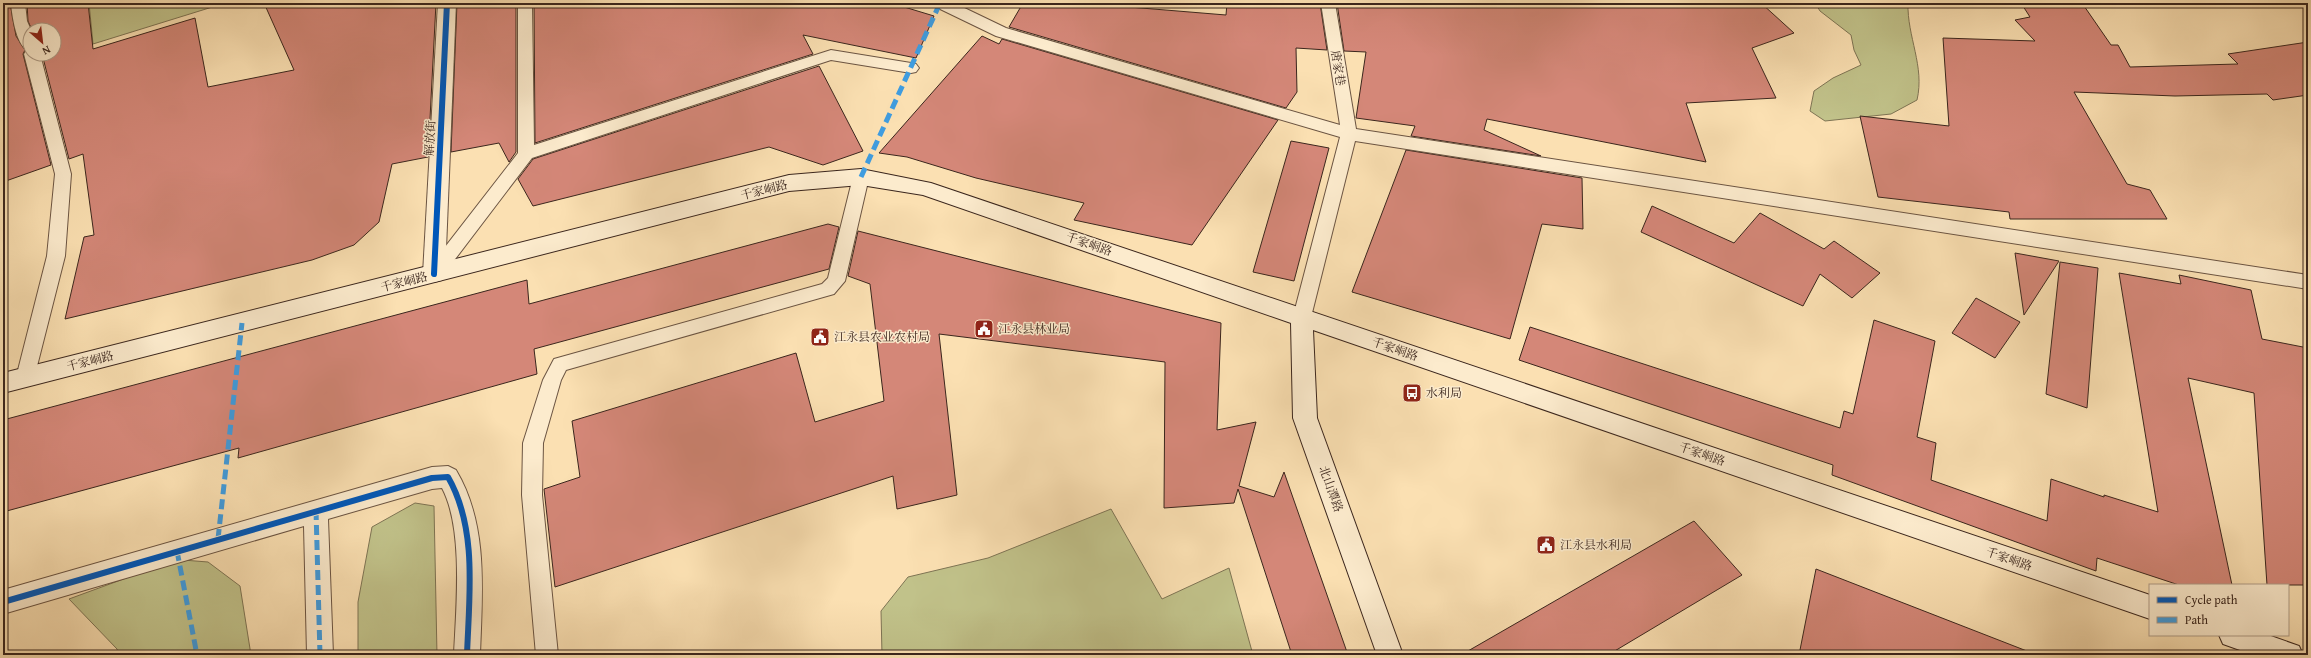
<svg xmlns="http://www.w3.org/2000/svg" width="2311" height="658" font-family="'Gentium Book Plus','Noto Serif SC',serif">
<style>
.green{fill:#c1c28a;stroke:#7e7454}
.building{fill:#d48778;stroke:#3b261d}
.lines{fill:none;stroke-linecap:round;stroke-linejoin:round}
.lane-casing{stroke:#6b5442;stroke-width:2}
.street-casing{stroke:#6b5442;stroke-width:2}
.secondary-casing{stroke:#3b261d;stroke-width:2}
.lane{fill:#fcebcd;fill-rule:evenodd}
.street{fill:#fcebcd;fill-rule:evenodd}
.secondary{fill:#fcebcd;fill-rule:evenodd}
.quiet{stroke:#3f9cdf;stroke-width:5;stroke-dasharray:10 5;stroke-linecap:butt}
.cycleway-casing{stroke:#fcebcd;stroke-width:8}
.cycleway{stroke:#0057b8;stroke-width:6}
.labels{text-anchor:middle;stroke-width:3;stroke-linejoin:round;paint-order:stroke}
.street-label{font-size:12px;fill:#3b261d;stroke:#fcebcd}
.poi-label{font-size:12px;fill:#3b261d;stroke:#fcebcd;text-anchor:start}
</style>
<rect width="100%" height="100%" fill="#fbe0b2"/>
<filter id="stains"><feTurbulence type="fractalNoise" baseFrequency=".005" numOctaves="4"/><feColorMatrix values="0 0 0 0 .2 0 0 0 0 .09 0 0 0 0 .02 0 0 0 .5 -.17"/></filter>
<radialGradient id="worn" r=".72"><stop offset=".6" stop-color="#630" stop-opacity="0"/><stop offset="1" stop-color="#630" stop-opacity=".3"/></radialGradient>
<g class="green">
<polygon points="89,3 222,3 222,4 93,44"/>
<path d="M1815 3H1908C1907 37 1925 66 1917 100L1891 114 1825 121 1810 111 1814 91 1833 78 1861 65 1854 50 1851 35 1820 11Z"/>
<polygon points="415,503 434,506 437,655 358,655 358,602 372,527"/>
<polygon points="1111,509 1162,599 1229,568 1253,655 882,655 881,611 908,577 988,558"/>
<polygon points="183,560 208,562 240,586 251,655 119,655 117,649 69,599 148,570"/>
</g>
<g class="building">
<polygon points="3,3 10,3 16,36 25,50 23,54 51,165 3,182"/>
<polygon points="27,3 88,3 93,49 195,18 208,87 294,70 264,3 436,3 428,157 392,164 379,222 354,245 312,260 65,319 84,237 94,235 83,154 69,159 42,54 54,54 54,30 32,30 28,21"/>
<polygon points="457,3 516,3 516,152 509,162 499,143 451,152"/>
<polygon points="534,3 891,3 934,16 916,58 803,35 813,54 535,143"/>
<polygon points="1023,3 1131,3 1129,7 1226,15 1227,3 1320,3 1327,50 1296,48 1297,92 1286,108 1009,27"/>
<polygon points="1337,3 1761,3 1794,33 1752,48 1776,98 1686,103 1706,162 1487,119 1484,130 1541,156 1411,136 1415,126 1356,118 1366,52 1344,51"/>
<polygon points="2021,3 2082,3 2111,45 2118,45 2130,67 2238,64 2228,54 2308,42 2308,95 2273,100 2267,94 2175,96 2074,92 2127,184 2150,190 2167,219 2010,219 2009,212 1878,197 1860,116 1949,126 1943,38 2035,41 2015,20 2030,17"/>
<polygon points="982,36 999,44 1002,39 1278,120 1192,245 1074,220 1084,203 976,178 907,157 879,153"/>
<polygon points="819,66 863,151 823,165 769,147 533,206 518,179 533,159"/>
<polygon points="1291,141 1329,148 1294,281 1253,272"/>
<polygon points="1406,150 1582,178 1583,229 1542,224 1510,339 1352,292"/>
<polygon points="1652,206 1734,243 1760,213 1824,249 1834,241 1880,273 1852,298 1820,274 1803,306 1641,232"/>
<polygon points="828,224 839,227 829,269 534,349 537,374 238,458 239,448 3,512 3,420 527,280 529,304"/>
<polygon points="858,231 1221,323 1217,430 1256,422 1239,486 1274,497 1284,472 1348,655 1292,655 1238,489 1234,503 1164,508 1165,362 939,334 957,495 897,509 893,476 555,587 544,489 580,477 572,421 796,353 815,422 884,401 870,284 848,276"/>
<polygon points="2015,253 2059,261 2024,315"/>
<polygon points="2060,262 2098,268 2087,408 2046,394"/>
<polygon points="2119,273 2181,284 2179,275 2251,290 2262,339 2308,348 2308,585 2267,585 2254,393 2188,378 2232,585 2179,585 2097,558 2096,571 1832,475 1833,465 1519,360 1530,327 1840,428 1844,411 1853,414 1874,320 1935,341 1917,437 1936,443 1931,480 2047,521 2051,479 2104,497 2104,495 2158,512"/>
<polygon points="1976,298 2020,322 1995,358 1952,333"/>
<polygon points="1694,521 1742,575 1608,655 1461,655"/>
<polygon points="1816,569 2032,653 2032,655 1799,655"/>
</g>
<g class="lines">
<g class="lane-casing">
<g id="lane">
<path d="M11 3H25L27 21 31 30 30 54H40L71 174 65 256 34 378 32 383 25 386 18 383 16 378 47 256 55 174 24 54 27 50C16 44 12 15 11 3Z"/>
<polygon points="518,3 532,3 534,145 831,50 911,63 916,64 919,68 916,72 911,73 831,60 532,158 440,279 434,281 428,279 425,274 428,269 518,153"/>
<polygon points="934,3 954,3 1006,28 1340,125 1321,3 1335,3 1356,129 2308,275 2308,289 1355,141 1311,317 1308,322 1302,324 1296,322 1293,317 1340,137 996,36 936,7"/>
<polygon points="861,171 867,173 869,177 845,281 834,294 566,370 561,380 543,443 542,495 558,655 536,655 522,495 523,443 543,380 554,359 822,284 828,278 853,177 855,173"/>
</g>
</g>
<g class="street-casing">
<g id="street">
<polygon points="438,3 456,3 445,274 442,280 434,282 426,280 423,274"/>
<path d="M448 466 456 470C489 525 482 593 480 655H454C456 609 464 529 442 488L432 489 328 519 333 655H307L304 526 3 614V590L432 467Z"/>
</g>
</g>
<g class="secondary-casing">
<g id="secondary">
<polygon points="861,169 931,183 2150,595 2150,619 1313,330 1317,418 1403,655 1377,655 1293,418 1291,323 923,195 861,185 789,191 3,393 3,373 789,175"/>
<polygon points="2219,635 2268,635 2299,646 2303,655 2254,655 2223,644"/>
</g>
</g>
<use href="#lane" class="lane"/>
<use href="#street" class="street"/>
<use href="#secondary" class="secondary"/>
<g class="quiet">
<polyline points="861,177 940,3"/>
<polyline points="316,510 320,655"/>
<polyline points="218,539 242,323"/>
<polyline points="177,551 197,655"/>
</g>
<g class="cycleway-casing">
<g id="cycleway">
<polyline points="434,274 447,3"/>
<path d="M3 602 432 478 448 477C478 529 469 597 467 655"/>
</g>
</g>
<use href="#cycleway" class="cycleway"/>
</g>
<defs>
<g id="civic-square" transform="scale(1)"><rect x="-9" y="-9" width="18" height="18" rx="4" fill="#8f2418" stroke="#fcebcd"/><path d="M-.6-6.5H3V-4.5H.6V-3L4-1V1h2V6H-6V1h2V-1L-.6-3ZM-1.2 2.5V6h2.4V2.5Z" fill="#fff"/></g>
<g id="bus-square" transform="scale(1)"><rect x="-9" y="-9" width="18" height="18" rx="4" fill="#8f2418" stroke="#fcebcd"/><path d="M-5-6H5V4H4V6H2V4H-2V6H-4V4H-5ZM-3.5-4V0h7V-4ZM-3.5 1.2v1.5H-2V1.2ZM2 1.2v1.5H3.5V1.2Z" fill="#fff"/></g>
</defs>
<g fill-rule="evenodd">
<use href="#civic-square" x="984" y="329"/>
<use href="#civic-square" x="820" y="337"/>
<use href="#bus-square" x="1412" y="393"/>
<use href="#civic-square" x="1546" y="545"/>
</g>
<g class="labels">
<g class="street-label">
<text transform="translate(1338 68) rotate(81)" y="4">唐家巷</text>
<text transform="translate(430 138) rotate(-87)" y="4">解放街</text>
<text transform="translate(764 190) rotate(-14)" y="4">千家峒路</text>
<text transform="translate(1089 244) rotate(19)" y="4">千家峒路</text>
<text transform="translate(404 282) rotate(-14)" y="4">千家峒路</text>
<text transform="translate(1395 349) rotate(19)" y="4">千家峒路</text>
<text transform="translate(90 361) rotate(-14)" y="4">千家峒路</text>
<text transform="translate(1702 454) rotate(19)" y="4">千家峒路</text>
<text transform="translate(1331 489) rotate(70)" y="4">北山潭路</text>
<text transform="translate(2009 559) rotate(19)" y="4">千家峒路</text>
</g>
<g class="poi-label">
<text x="998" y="333">江永县林业局</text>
<text x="834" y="341">江永县农业农村局</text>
<text x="1426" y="397">水利局</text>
<text x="1560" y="549">江永县水利局</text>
</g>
</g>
<rect width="2311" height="658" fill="none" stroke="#fbe0b2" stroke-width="16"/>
<rect x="4" y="4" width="2303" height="650" fill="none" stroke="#3b261d" stroke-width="2"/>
<rect x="8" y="8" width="2295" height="642" fill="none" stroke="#3b261d"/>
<rect x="2149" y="584" width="140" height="52" fill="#fcebcd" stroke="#af9c87"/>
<rect x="2157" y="597" width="20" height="6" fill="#0057b8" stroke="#af9c87"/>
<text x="2185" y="604" font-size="12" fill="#3b261d">Cycle path</text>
<rect x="2157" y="617" width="20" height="6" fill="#3f9cdf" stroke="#af9c87"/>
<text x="2185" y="624" font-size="12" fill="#3b261d">Path</text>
<g transform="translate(42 42) rotate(152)"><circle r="19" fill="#fcebcd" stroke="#af9c87"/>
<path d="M0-3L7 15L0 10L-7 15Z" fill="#8f2418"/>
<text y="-6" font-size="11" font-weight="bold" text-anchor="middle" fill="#3b261d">N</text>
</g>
<rect width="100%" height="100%" filter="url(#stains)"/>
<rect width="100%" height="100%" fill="url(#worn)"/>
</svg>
